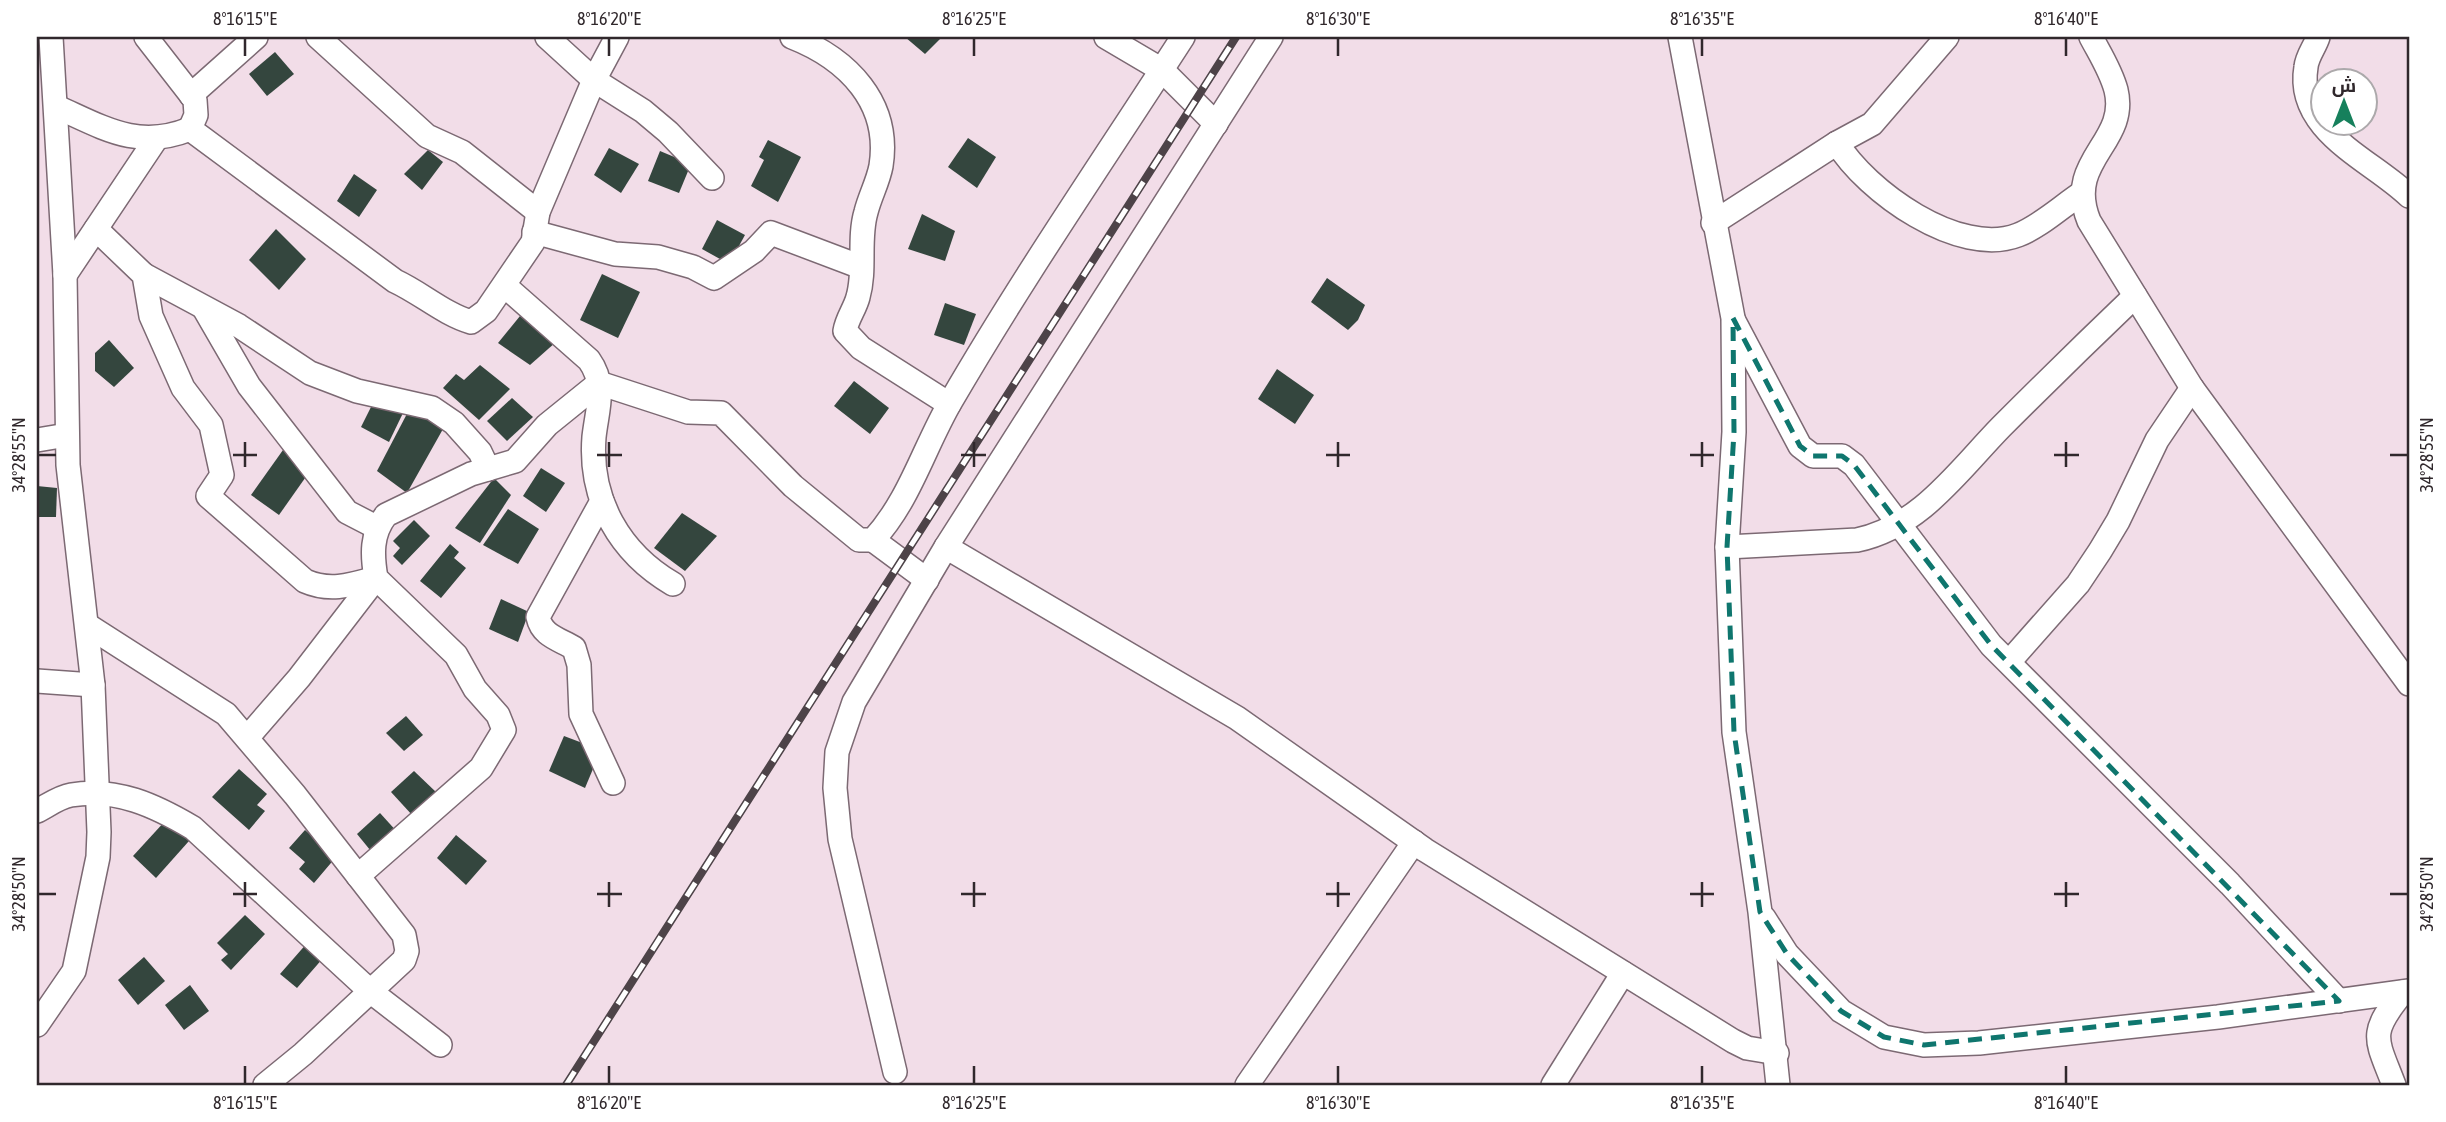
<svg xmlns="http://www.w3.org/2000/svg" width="2446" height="1122" font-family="'Asap Condensed',Cairo,sans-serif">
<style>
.building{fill:#34463e}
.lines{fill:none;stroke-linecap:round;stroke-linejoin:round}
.street-casing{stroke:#7c6973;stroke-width:26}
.street{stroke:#fff;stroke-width:23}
.rail-casing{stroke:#4d4348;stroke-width:8}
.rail{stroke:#fff;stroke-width:5;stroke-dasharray:16;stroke-linecap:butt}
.marked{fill:none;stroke:#0f766e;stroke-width:5;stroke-dasharray:14 9;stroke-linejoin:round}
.ticks{fill:none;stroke:#30282c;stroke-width:2.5}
.neatline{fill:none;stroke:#30282c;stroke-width:2.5}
.ticks-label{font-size:18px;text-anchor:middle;fill:#30282c}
</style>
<rect width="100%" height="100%" fill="#f2dde8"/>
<g class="building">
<polygon points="905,37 942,37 925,54"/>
<polygon points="275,52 294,74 267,96 249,74"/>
<polygon points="968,138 996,157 977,188 948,167"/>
<polygon points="768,140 801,157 778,202 751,186 764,160 759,157"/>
<polygon points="609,148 639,164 621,193 594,175"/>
<polygon points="428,150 443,162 422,190 404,174"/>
<polygon points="660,151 691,164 679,193 648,181"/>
<polygon points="354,174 377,190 359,217 337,201"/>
<polygon points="922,214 955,231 945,261 908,249"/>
<polygon points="717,220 745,235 729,264 702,249"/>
<polygon points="276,229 306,259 279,290 249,260"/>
<polygon points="602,274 640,292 618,338 580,320"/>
<polygon points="1327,278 1365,305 1358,320 1348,330 1311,302"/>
<polygon points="945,303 976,314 964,345 934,335"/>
<polygon points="520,316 556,342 530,365 498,343"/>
<polygon points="109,340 134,368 114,387 95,371 95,353"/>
<polygon points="480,365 510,389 479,420 443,388 456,374 464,380"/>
<polygon points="1277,369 1314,395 1295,424 1258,399"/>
<polygon points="854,381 889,408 870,434 834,406"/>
<polygon points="512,398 533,417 507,441 487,421"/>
<polygon points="375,399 403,413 389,442 361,427"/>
<polygon points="410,408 443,429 407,493 377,471"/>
<polygon points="283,450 310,471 279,515 251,495"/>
<polygon points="541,468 565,483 546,512 523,496"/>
<polygon points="494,478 511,495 480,543 455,528"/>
<polygon points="37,486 57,488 56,517 37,517"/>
<polygon points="508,509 539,529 518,564 483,545"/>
<polygon points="682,513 717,536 685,571 654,548"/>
<polygon points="414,520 430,536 402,565 393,556 400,548 393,541"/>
<polygon points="450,544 459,552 454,558 466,568 441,598 420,581"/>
<polygon points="501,599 529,612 518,642 489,629"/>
<polygon points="406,716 423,735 404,751 386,733"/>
<polygon points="564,736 593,747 598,757 585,788 549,771"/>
<polygon points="239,769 267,794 257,805 265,811 249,830 212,797"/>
<polygon points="414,771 437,793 413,816 391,792"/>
<polygon points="380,813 399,834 375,856 357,834"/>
<polygon points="166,820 189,841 156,878 133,856"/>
<polygon points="305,830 336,857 314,883 299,869 305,862 289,848"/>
<polygon points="456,835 487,861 466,885 437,858"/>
<polygon points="245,915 265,934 231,970 221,960 228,954 217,943"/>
<polygon points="308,942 324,957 297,988 280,974"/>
<polygon points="144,957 165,981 138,1005 118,980"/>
<polygon points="190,985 209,1011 184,1030 165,1005"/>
</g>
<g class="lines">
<g class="street-casing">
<g id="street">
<path d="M146 37 195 100 196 115 190 129 395 281C421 293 444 314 471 322L486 311 533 242 538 212 594 80 617 37"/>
<polyline points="318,37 427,136 462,152 538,212"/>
<polyline points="547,37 594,80 643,111 668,132 712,178"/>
<path d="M792 37C848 59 891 103 881 166 878 182 870 196 866 212 858 239 866 269 858 297 855 309 847 318 845 331L861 348 949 404"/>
<polyline points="1106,37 1162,70 1216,124"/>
<polyline points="1680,37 1733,318 1734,432 1727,547 1734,732 1760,912 1778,1085"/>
<path d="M2091 37C2100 54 2111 71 2116 90 2129 143 2064 160 2089 221L2192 388 2409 684"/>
<path d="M2318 37C2315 47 2307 56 2306 67 2295 131 2372 160 2409 196"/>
<polyline points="191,95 256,37"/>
<path d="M57 107C104 128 138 150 190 129"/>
<path d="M1837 143C1866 191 1959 258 2018 235 2041 226 2062 206 2082 193"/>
<polyline points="1713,223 1837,143 1872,124 1947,37"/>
<path d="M96 229 144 275 151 316 183 388 211 425 222 475 208 496 305 581C330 592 351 585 376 578"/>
<polyline points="534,232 615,254 658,257 693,267 714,278 754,251 771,233 861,267"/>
<polyline points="65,275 156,139"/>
<polyline points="144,275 239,326 310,373 357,391 432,408 454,423 480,452 488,469"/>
<path d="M505 286 589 360C607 385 597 409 594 437 589 500 620 553 673 584"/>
<polyline points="205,310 249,386 347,512 376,527"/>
<polyline points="1734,321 1800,446 1813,456 1842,456 1854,465 1991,645 2230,884 2339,1001"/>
<polyline points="37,440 67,435"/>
<path d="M602 501 538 617C542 636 559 639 574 648L579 665 581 714 613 783"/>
<polyline points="873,540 927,580"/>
<polyline points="946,547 1237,718 1425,850 1733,1041 1747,1048 1777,1053"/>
<path d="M1727 547 1857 540C1920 527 1959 470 2001 427 2045 383 2090 339 2135 296"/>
<polyline points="87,625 226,714 295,795 404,935 407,951 404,960 303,1054 265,1085"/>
<polyline points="2009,662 2078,584 2100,551 2118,521 2157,440 2192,388"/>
<polyline points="37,681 93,685"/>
<polyline points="247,738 299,678 376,578"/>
<path d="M37 811C47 806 59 797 71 795 116 787 156 806 193 828L370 991 440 1045"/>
<path d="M358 876 481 768 504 730 498 715 475 689 456 655 376 578C372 555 371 534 386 515L471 474 515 461 547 425 599 383 688 412 721 413 793 486 859 540H873C910 500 924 447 951 401 1023 277 1105 158 1183 37"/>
<polyline points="1764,918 1787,954 1841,1011 1884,1037 1924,1045 1979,1043 2218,1017 2409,991"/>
<polyline points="37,1025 74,971 98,857 99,832 93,685 68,465 65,275 51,37"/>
<polyline points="895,1072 840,839 835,788 837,752 854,702 946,547 1271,37"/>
<polyline points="1247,1085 1414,842"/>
<polyline points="1553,1085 1623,973"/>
<path d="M2394 1085C2376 1038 2368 1034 2403 992"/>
</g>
</g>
<use href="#street" class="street"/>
<g class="rail-casing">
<polyline id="rail" points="566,1085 1236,37"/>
</g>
<use href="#rail" class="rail"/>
</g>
<path class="marked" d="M1733 318 1800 446 1813 456H1842L1854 465 1991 645 2339 1001 1924 1045 1884 1037 1841 1011 1787 954 1760 912 1734 732 1727 547 1734 432Z"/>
<path class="ticks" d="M245 38V56M609 38V56M974 38V56M1338 38V56M1702 38V56M2066 38V56M245 442V467M609 442V467M974 442V467M1338 442V467M1702 442V467M2066 442V467M38 455H56M233 455H257M597 455H622M961 455H986M1326 455H1350M1690 455H1714M2054 455H2079M2390 455H2408M245 882V907M609 882V907M974 882V907M1338 882V907M1702 882V907M2066 882V907M38 894H56M233 894H257M597 894H622M961 894H986M1326 894H1350M1690 894H1714M2054 894H2079M2390 894H2408M245 1066V1084M609 1066V1084M974 1066V1084M1338 1066V1084M1702 1066V1084M2066 1066V1084"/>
<rect width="2446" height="1122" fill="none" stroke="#ffffff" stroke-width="77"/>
<g transform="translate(2344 102)"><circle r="33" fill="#ffffff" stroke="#aca9ab" stroke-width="2"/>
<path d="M0-5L12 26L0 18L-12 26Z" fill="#16805c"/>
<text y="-10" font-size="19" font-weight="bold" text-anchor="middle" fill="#30282c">ش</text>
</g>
<rect x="38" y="38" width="2370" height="1046" class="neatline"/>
<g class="ticks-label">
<text x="245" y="25">8°16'15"E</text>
<text x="609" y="25">8°16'20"E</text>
<text x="974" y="25">8°16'25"E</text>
<text x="1338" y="25">8°16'30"E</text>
<text x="1702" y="25">8°16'35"E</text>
<text x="2066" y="25">8°16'40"E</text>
<text transform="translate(19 455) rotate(-90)" y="6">34°28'55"N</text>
<text transform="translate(2427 455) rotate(-90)" y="6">34°28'55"N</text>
<text transform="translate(19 894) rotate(-90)" y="6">34°28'50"N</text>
<text transform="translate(2427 894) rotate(-90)" y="6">34°28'50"N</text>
<text x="245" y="1109">8°16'15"E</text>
<text x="609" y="1109">8°16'20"E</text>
<text x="974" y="1109">8°16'25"E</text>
<text x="1338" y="1109">8°16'30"E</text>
<text x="1702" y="1109">8°16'35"E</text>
<text x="2066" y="1109">8°16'40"E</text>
</g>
</svg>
